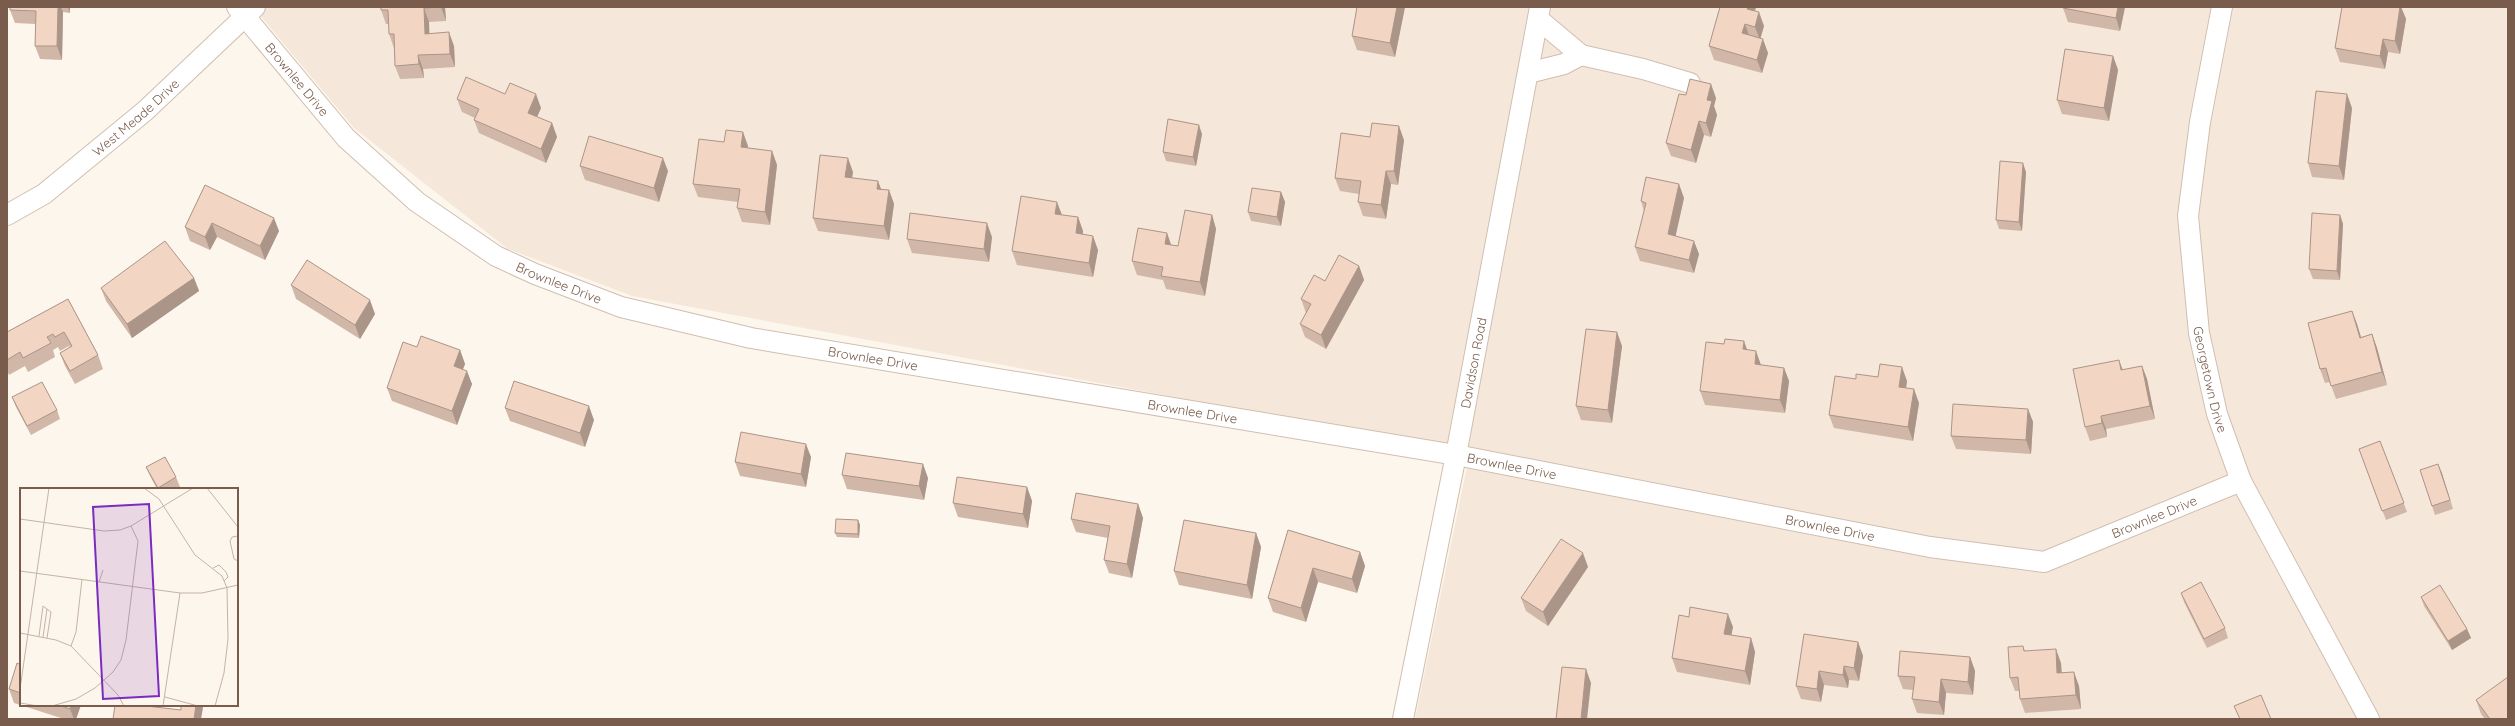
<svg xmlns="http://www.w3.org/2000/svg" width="2515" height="726" font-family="Quicksand,sans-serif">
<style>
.residential{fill:#f5e8da}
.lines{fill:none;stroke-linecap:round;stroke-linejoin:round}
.minor-casing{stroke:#d1beb0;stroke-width:22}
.minor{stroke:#fff;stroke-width:20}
.wall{fill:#d1b7a8}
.shaded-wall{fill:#aa9588}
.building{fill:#f3d5c3;stroke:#aa9588}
.labels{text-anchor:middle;stroke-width:3;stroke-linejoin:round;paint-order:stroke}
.street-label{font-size:13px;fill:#7a5c4d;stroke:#fffaf3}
.inset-road{fill:none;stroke:#c5b3a7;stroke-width:1}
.view{fill:#7b2cbf;fill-opacity:0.15;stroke:#7b2cbf;stroke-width:2}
.inset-edge{fill:none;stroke:#7a5c4d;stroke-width:2}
</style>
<rect width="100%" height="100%" fill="#fdf6ec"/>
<polygon class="residential" points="253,7 2508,7 2508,719 1415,719 1470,452 632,296 508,249 354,128"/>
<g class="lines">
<g class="minor-casing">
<g id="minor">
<path id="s1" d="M237 7 346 138 417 202 496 256 535 274 621 307 751 338 1456 455 1930 547 2044 562 2241 481"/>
<path id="s2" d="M2222 7 2200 122 2188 216 2199 333 2217 414 2241 481 2369 719"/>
<polyline points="1538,19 1581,55 1643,69 1690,83"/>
<polyline points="1528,73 1564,64 1581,55"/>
<path id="s3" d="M7 215 44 194 145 111 255 7"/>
<path id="s4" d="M1403 719 1456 455 1540 7"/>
</g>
</g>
<use href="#minor" class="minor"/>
</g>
<g class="wall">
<polygon points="10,7 70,7 70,13 63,12 62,60 40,59 35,46 36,24 15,23 10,10"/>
<polygon points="445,7 446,21 429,22 429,34 454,46 455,67 423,69 424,78 400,79 395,66 394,48 389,34 389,24 386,24 381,10"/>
<polygon points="1357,7 1405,7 1395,57 1357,50 1352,36"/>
<polygon points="1720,7 1756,7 1755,11 1764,26 1760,38 1768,53 1762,73 1714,60 1709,46"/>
<polygon points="2125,7 2120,31 2068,22 2063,8"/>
<polygon points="2342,7 2401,7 2406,19 2400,54 2388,52 2385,69 2340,62 2335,48"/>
<polygon points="2113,56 2118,70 2109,121 2062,114 2057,100"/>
<polygon points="505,94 541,108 537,117 552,123 557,137 546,163 479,133 474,120 475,118 462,112 457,99"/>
<polygon points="1686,95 1716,98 1714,106 1717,115 1711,137 1704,135 1696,163 1671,156 1666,143"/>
<polygon points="2352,108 2344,180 2312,177 2308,163"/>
<polygon points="1202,134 1196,166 1166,161 1163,152"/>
<polygon points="1370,137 1404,140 1398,185 1391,184 1386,219 1363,216 1358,202 1359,194 1340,191 1335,178"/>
<polygon points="748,146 747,148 772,151 777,165 770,225 742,222 737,208 738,202 698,197 693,184"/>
<polygon points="580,166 668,171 659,202 585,180"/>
<polygon points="853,172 852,177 882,190 889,190 894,204 889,240 818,231 813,218"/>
<polygon points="2026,172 2022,231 1999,229 1996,220"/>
<polygon points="205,185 279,231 265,260 217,237 210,250 190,241 185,227"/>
<polygon points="1281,192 1285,202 1281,226 1251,221 1248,212"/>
<polygon points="1684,198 1675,236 1699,254 1694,273 1640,261 1635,247 1644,211 1641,201"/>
<polygon points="1062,215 1078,217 1083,231 1083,234 1098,250 1093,277 1017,265 1012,251"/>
<polygon points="1212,215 1216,229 1205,296 1166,289 1163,280 1137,275 1132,261 1172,245 1178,246"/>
<polygon points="2340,215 2343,224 2340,280 2313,279 2309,269"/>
<polygon points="992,237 989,262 912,253 907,239"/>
<polygon points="1359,266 1364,280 1326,349 1305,337 1300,324 1306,313 1301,299 1325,281"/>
<polygon points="194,278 199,291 132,338 106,301 101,288"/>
<polygon points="291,285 375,314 360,339 296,299"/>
<polygon points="68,299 98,355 103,369 75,384 65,366 60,353 70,347 69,346 60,351 58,347 53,350 55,357 28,372 25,366 9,375 7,370 7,332"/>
<polygon points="2352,311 2357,324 2361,337 2372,334 2377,348 2387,385 2336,399 2330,382 2325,383 2320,369"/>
<polygon points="1622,346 1612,423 1581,420 1576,406"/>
<polygon points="417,347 460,350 465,364 463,369 472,384 457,425 392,401 387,388"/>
<polygon points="1747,350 1761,365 1784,368 1789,381 1785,413 1705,405 1700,391"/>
<polygon points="2142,366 2147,379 2155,419 2106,429 2107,437 2090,441 2085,427 2122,370"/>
<polygon points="1878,377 1907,381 1906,388 1919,403 1913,441 1834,428 1829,415"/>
<polygon points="12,397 57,410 60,419 31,435 16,407"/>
<polygon points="505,408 594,420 585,447 510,421"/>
<polygon points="2028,409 2033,422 2031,454 1956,449 1951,436"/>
<polygon points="2380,441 2407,512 2386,520 2359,449"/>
<polygon points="811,457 806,487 740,476 735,462"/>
<polygon points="2438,464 2453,509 2435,515 2432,506"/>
<polygon points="146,467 176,477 180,487 176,489 157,489 150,476"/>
<polygon points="842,475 928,478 924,500 847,489"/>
<polygon points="1027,487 1032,501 1028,528 958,517 953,503"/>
<polygon points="1138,504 1143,518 1132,578 1109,573 1104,560 1108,538 1076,532 1071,519"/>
<polygon points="858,520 860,525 859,538 837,537 835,533"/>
<polygon points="1288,530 1360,552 1365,566 1357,593 1318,582 1306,622 1273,612 1268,598"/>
<polygon points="1256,533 1261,547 1252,599 1179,585 1174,571"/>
<polygon points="1588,567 1548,626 1526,611 1521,598"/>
<polygon points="2181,593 2225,628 2228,638 2207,648 2184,602"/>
<polygon points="2421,597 2467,629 2471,638 2452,650 2424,606"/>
<polygon points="1733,627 1731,635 1751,638 1755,652 1750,685 1677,672 1672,658"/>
<polygon points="1858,642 1863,656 1859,681 1849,680 1848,688 1824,685 1821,702 1801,699 1796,686"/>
<polygon points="2023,646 2025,651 2061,663 2062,673 2079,686 2081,709 2025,713 2020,699 2019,691 2015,691 2010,678"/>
<polygon points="1970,657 1975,671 1973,695 1946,693 1944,715 1917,713 1912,699 1913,690 1903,689 1898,676"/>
<polygon points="21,665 21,705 81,705 76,719 64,719 14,703 9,689"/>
<polygon points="2476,700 2508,719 2485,719 2481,714"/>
</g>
<g class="shaded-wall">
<polygon points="58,7 61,7 63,12 62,60 57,46"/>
<polygon points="68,7 70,7 70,13"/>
<polygon points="441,7 445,7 446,21"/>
<polygon points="1397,7 1405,7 1395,57 1390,43"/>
<polygon points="1748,7 1756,7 1752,22 1747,9"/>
<polygon points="2118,7 2125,7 2120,31 2116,18"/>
<polygon points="2400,7 2401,7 2406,19 2400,54 2395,41"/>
<polygon points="424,8 429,22 430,47 425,34"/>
<polygon points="1759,12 1764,26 1760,40 1755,27"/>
<polygon points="1745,24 1750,38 1742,33"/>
<polygon points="449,32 454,46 455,67 450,54"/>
<polygon points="1763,39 1768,53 1762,73 1757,60"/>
<polygon points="2383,39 2388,52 2385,69 2380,56"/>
<polygon points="418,55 423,69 424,78 419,64"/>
<polygon points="2113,56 2118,70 2109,121 2104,108"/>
<polygon points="1711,84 1716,98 1714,106 1717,115 1711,137 1706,123 1707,100"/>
<polygon points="536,94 541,108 533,126 528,113"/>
<polygon points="2347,94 2352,108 2344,180 2339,166"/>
<polygon points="1699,121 1704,135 1696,163 1691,150"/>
<polygon points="552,123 557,137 546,163 541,149"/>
<polygon points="1199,125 1202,134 1196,166 1193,157"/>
<polygon points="1399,126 1404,140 1398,185 1394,171"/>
<polygon points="743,132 748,146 746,161 741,147"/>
<polygon points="772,151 777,165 770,225 765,212"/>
<polygon points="663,158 668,171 659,202 654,188"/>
<polygon points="848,158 853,172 850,190 845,177"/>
<polygon points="2023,163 2026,172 2022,231 2019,222"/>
<polygon points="1386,171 1391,184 1386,219 1381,205"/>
<polygon points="878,181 883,194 877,189"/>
<polygon points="1679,184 1684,198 1673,248 1668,234"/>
<polygon points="889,190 894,204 889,240 884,226"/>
<polygon points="1281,192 1285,202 1281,226 1277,217"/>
<polygon points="1057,202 1062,215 1055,214"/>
<polygon points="1212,215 1216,229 1205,296 1200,282"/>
<polygon points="2340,215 2343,224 2340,280 2337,271"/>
<polygon points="1078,217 1083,231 1081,247 1076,233"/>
<polygon points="274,218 279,231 265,260 260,246"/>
<polygon points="212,223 217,237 210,250 205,237"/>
<polygon points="987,223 992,237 989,262 984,249"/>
<polygon points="1167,233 1172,247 1165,244"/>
<polygon points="1093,236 1098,250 1093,277 1089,263"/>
<polygon points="1694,241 1699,254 1694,273 1689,260"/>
<polygon points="1359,266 1364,280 1326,349 1321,335"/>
<polygon points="194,278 199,291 132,338 127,324"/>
<polygon points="370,300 375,314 360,339 355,325"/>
<polygon points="2352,311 2357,324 2365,351 2360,338"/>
<polygon points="1617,332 1622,346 1612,423 1608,410"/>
<polygon points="2372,334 2377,348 2387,385 2382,372"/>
<polygon points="1744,341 1749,355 1743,349"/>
<polygon points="460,350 465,364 459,379 454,366"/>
<polygon points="1756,351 1761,365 1760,378 1755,364"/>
<polygon points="2119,360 2124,373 2121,370"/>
<polygon points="2142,366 2147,379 2155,419 2150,406"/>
<polygon points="1902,367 1907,381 1904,401 1899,387"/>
<polygon points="1784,368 1789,381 1785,413 1780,400"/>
<polygon points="467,371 472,384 457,425 452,411"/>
<polygon points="1914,389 1919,403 1913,441 1908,427"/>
<polygon points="589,406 594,420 585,447 580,433"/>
<polygon points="2028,409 2033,422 2031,454 2026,440"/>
<polygon points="2101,416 2106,429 2107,437 2102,423"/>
<polygon points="806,444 811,457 806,487 801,474"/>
<polygon points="923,464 928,478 924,500 919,486"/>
<polygon points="2438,464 2442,473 2453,509"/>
<polygon points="1027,487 1032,501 1028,528 1023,514"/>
<polygon points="1138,504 1143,518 1132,578 1127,564"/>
<polygon points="858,520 860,525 859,538 858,534"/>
<polygon points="1256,533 1261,547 1252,599 1247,585"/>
<polygon points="1360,552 1365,566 1357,593 1352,579"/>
<polygon points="1583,553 1588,567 1548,626 1543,612"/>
<polygon points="1313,568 1318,582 1306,622 1301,608"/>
<polygon points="1728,614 1733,627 1729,647 1724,634"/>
<polygon points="2467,629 2471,638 2452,650 2448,641"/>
<polygon points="1751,638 1755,652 1750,685 1745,671"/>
<polygon points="1858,642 1863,656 1859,681 1854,668"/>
<polygon points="2056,649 2061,663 2062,687 2057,673"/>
<polygon points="1970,657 1975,671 1973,695 1968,682"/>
<polygon points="1844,666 1849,680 1848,688 1843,675"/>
<polygon points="1586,669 1591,683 1587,719 1581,719"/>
<polygon points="1819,671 1824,685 1821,702 1817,689"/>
<polygon points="2074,672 2079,686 2081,709 2076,695"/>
<polygon points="1941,679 1946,693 1944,715 1939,702"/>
<polygon points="71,705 81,705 76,719 74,719 70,709"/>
<polygon points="196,705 202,705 203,708 201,719 194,719"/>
</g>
<g class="building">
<polygon points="10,7 58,7 57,46 35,46 36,11 10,10"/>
<polygon points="381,7 441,7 424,8 425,34 449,32 450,54 418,55 419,64 395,66 394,34 389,34 388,10 381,10"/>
<polygon points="1357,7 1397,7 1390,43 1352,36"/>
<polygon points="1720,7 1748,7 1747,9 1759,12 1755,27 1745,24 1742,33 1763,39 1757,60 1709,46"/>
<polygon points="2063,7 2118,7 2116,18 2063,8"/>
<polygon points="2342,7 2400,7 2395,41 2383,39 2380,56 2335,48"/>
<polygon points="2065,49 2113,56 2104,108 2057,100"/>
<polygon points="466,77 505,94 510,83 536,94 528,113 552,123 541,149 474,120 479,109 457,99"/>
<polygon points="1690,79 1711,84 1707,100 1712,101 1706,123 1699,121 1691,150 1666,143 1679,94 1686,95"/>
<polygon points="2316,91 2347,94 2339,166 2308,163"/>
<polygon points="1168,119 1199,125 1193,157 1163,152"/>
<polygon points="1372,123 1399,126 1394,171 1386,171 1381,205 1358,202 1361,181 1335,178 1341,133 1370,137"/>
<polygon points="726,130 743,132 741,147 772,151 765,212 737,208 740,189 693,184 699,139 724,142"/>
<polygon points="589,136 663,158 654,188 580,166"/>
<polygon points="820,155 848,158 845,177 878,181 877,189 889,190 884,226 813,218"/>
<polygon points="2000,161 2023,163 2019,222 1996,220"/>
<polygon points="1646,177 1679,184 1668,234 1694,241 1689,260 1635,247 1646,203 1641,201"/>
<polygon points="205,185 274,218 260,246 212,223 205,237 185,227"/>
<polygon points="1252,188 1281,192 1277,217 1248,212"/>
<polygon points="1021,196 1057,202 1055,214 1078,217 1076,233 1093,236 1089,263 1012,251"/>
<polygon points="1185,210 1212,215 1200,282 1161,276 1163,267 1132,261 1138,228 1167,233 1165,244 1178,246"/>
<polygon points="910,213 987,223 984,249 907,239"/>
<polygon points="2312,213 2340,215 2337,271 2309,269"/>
<polygon points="165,241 194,278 127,324 101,288"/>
<polygon points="1339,255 1359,266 1321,335 1300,324 1311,304 1301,299 1314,275 1325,281"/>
<polygon points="307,260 370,300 355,325 291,285"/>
<polygon points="68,299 98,355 70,371 60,353 72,346 64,332 55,337 53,334 47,337 51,343 23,358 20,352 7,360 7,332"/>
<polygon points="2352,311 2360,338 2372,334 2382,372 2331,386 2326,368 2320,369 2308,323"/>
<polygon points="1586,329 1617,332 1608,410 1576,406"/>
<polygon points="421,336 460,350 454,366 467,371 452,411 387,388 403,342 417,347"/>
<polygon points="1725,339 1744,341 1743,349 1756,351 1755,364 1784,368 1780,400 1700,391 1706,342 1724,344"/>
<polygon points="2119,360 2121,370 2142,366 2150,406 2101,416 2102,423 2085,427 2073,369"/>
<polygon points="1880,364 1902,367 1899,387 1914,389 1908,427 1829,415 1835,376 1856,379 1856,374 1878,377"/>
<polygon points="514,381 589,406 580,433 505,408"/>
<polygon points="42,382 57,410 27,426 12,397"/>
<polygon points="1953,404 2028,409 2026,440 1951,436"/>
<polygon points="741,432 806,444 801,474 735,462"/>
<polygon points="2380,441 2404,503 2382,511 2359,449"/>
<polygon points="846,453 923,464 919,486 842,475"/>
<polygon points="165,457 176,477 158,488 146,467"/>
<polygon points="2438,464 2450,500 2432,506 2420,470"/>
<polygon points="957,477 1027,487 1023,514 953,503"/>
<polygon points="1076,493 1138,504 1127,564 1104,560 1110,526 1071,519"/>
<polygon points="836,519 858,520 858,534 835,533"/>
<polygon points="1184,520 1256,533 1247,585 1174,571"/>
<polygon points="1288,530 1360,552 1352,579 1313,568 1301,608 1268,598"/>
<polygon points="1561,539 1583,553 1543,612 1521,598"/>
<polygon points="2201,582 2225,628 2204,639 2181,593"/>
<polygon points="2440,585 2467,629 2448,641 2421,597"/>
<polygon points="1690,607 1728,614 1724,634 1751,638 1745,671 1672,658 1679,615 1689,617"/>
<polygon points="1804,634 1858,642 1854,668 1844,666 1843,675 1819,671 1817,689 1796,686"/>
<polygon points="2023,646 2024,651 2056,649 2057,673 2074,672 2076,695 2020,699 2018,677 2010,678 2008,647"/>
<polygon points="1900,651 1970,657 1968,682 1941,679 1939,702 1912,699 1915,677 1898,676"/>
<polygon points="17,663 21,665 21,693 9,689"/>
<polygon points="1562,667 1586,669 1581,719 1556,719"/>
<polygon points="2508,677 2508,719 2490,719 2476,700"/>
<polygon points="2261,695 2271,719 2240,719 2234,706"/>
<polygon points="58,705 71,705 70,709"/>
<polygon points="115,705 138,705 181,710 181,705 196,705 194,719 113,719"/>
</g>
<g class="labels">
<g class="street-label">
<text dy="5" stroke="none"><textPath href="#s1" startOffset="94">Brownlee Drive</textPath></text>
<text dy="5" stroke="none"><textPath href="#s3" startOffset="162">West Meade Drive</textPath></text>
<text dy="5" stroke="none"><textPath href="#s1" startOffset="430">Brownlee Drive</textPath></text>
<text dy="5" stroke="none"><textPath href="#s1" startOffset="754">Brownlee Drive</textPath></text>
<text dy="5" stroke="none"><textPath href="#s4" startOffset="363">Davidson Road</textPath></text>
<text dy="5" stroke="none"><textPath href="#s2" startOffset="377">Georgetown Drive</textPath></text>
<text dy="5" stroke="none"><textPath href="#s1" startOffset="1078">Brownlee Drive</textPath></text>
<text dy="5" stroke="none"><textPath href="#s1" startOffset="1402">Brownlee Drive</textPath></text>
<text dy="5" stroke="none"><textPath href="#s1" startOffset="2062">Brownlee Drive</textPath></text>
<text dy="5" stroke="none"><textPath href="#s1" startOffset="1726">Brownlee Drive</textPath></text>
</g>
</g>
<g transform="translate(20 488)">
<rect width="218" height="218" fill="#fdf6ec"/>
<path class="inset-road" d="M124 0 139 11 175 67 202 88 207 100 208 151 204 185 195 218M187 0 218 39M0 31 84 43 100 42 111 38 173 0M218 48 212 49 210 53 214 71 218 73M193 80 199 77 206 84 208 89 204 93M0 83 160 105H182L218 97M79 94 83 82M0 145 36 152 51 158 98 207 104 218M19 148 23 118 31 124 27 150M23 149 27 121M51 158 56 144 62 91M0 201 29 0M145 209 178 218M0 215 18 218M32 218 56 211 75 200 93 184 101 172 106 152 118 53 111 38M143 218 160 105"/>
<path class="view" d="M129 16 139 208 83 211 73 19Z"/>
<rect width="218" height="218" class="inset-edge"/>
</g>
<rect width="2515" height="726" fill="none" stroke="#7a5c4d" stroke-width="16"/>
</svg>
